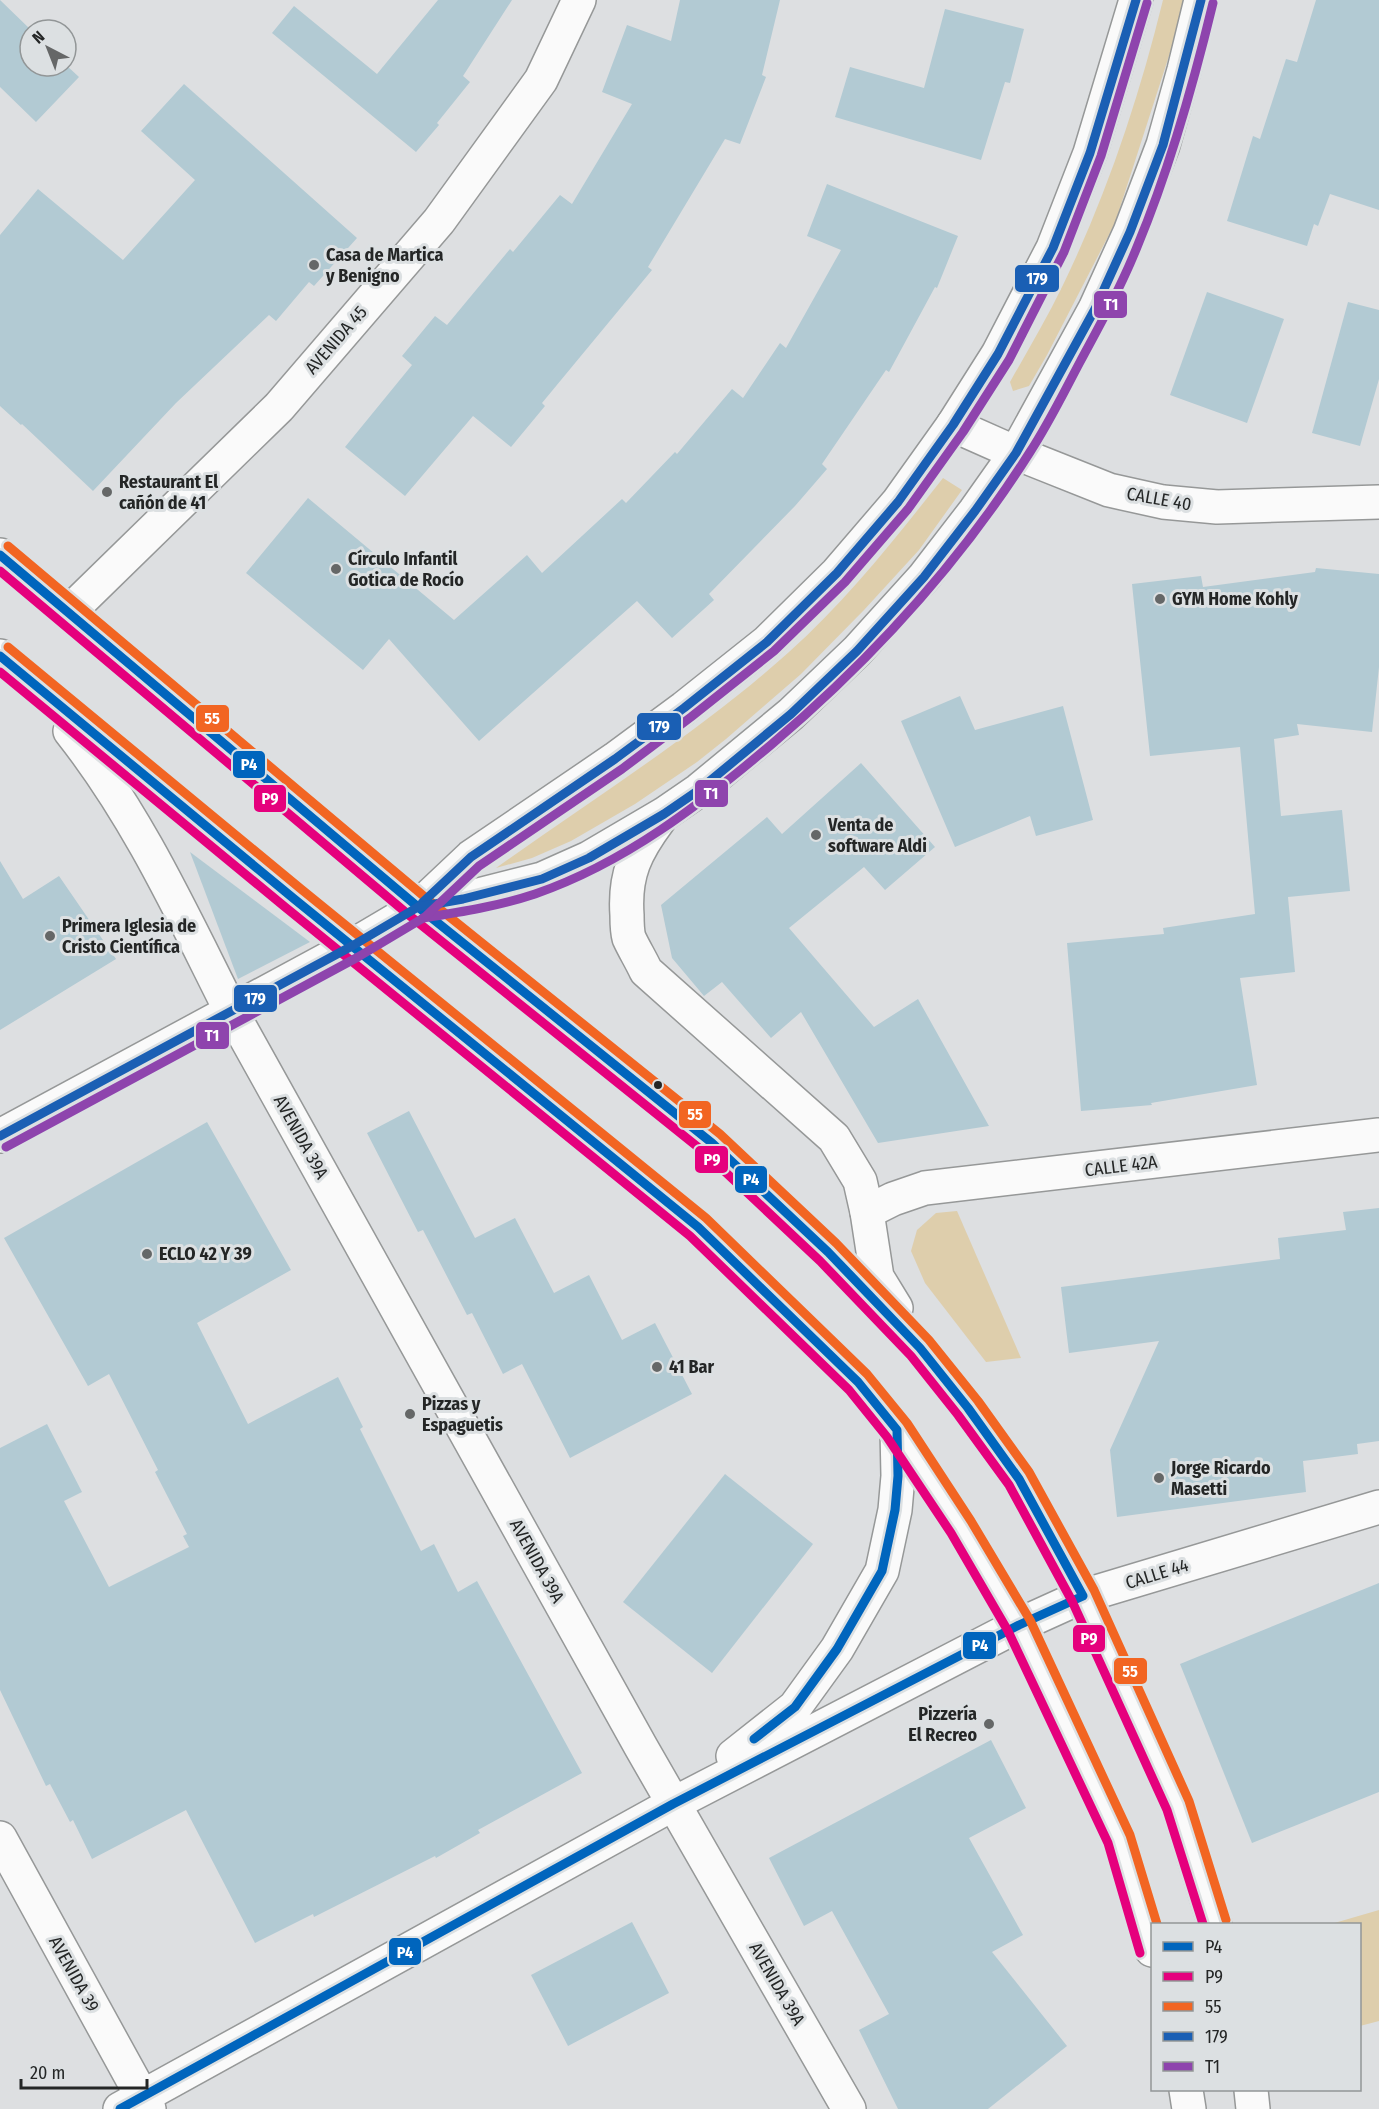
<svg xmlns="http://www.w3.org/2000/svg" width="1379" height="2109" font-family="'Fira Sans Condensed',sans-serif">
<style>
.green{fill:#deceac}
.building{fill:#b2cad3}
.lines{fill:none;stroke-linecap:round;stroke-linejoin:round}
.minor-casing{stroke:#969898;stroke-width:36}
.major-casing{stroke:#969898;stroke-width:36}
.minor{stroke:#fafafa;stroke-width:33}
.major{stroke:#fafafa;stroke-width:33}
.bus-1-casing{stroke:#dce0e2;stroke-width:14}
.bus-2-casing{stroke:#dce0e2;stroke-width:14}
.bus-3-casing{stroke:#dce0e2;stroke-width:14}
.bus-4-casing{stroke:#dce0e2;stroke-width:14}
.bus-5-casing{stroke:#dce0e2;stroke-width:14}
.bus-1{stroke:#0065bd;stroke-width:9}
.bus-2{stroke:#e5007d;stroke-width:9}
.bus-3{stroke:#f26522;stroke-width:9}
.bus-4{stroke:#1a5fb4;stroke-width:9}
.bus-5{stroke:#8e44ad;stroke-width:9}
.poi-dot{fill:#656767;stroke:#dce0e2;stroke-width:2}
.bus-dot{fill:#242626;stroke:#dce0e2;stroke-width:2}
.labels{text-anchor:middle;stroke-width:6;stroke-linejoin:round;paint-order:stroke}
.poi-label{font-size:18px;font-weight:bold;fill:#242626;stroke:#dce0e2;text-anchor:start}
.street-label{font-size:18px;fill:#242626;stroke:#dce0e2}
.line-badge{stroke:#dce0e2;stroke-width:2}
.badge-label{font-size:16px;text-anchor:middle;font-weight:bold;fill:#fff}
</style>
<rect width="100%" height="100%" fill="#dddfe1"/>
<g class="green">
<path d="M1163 0H1183L1177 31 1115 223 1047 355 1029 386 1013 391 1010 382C1028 350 1047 318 1063 285 1107 194 1139 98 1163 0Z"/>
<path d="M943 478 962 490 919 550 864 610 801 674 726 739 697 762 635 804 571 841 532 858 496 868C595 797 699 733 789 652 847 600 895 539 943 478Z"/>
<polygon points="957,1211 1021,1358 986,1362 925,1283 911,1251 917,1230 936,1213"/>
<polygon points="1379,1910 1379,2021 1360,2026 1360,1924 1331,1924"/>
</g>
<g class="building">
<polygon points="0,0 31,30 30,66 66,65 79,77 36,122 0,87"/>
<polygon points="438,0 512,0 463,76 470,82 437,123 439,125 416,152 272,33 294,6 377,74"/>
<polygon points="680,0 780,0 762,75 766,77 740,144 725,139 648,267 652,270 542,403 545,406 511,447 473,416 405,496 345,447 412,365 402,356 435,316 447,325 510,249 513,252 560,195 572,204 632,104 602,92 627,25 671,41"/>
<polygon points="1316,0 1379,0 1379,210 1330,194 1318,226 1314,224 1307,246 1227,221 1253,136 1260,139 1286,59 1297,62"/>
<polygon points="945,9 1024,29 1010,83 1005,82 981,160 835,117 850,67 924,88"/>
<polygon points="184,84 357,238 314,286 309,282 276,321 269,315 176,403 93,491 22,424 21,425 0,406 0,235 38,189 123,260 195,180 141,131"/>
<polygon points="827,184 958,236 937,288 935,287 889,372 886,370 822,464 827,469 795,506 709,594 714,600 672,638 637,601 479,741 389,639 363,670 246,573 308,498 454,620 527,555 542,573 622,499 626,503 675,452 677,454 732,389 743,398 780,343 786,348 841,250 807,236"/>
<polygon points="1207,292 1284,319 1247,423 1170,395"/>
<polygon points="1348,302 1379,310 1379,379 1360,446 1312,433"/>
<polygon points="1316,568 1379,574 1379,667 1372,732 1297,724 1299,735 1274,739 1281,816 1342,810 1350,891 1288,897 1295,972 1240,978 1257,1085 1151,1103 1152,1105 1081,1111 1067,943 1164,934 1163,928 1255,914 1240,747 1150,756 1132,584 1201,576 1203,587 1315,572"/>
<polygon points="960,696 975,730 1063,706 1093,820 1036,836 1030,816 955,847 901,721"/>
<polygon points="861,763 935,847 885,890 864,867 789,928 874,1027 918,999 989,1126 878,1143 801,1012 771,1038 722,982 704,996 672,958 661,905 767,817 782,834"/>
<polygon points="190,852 310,942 238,979"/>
<polygon points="0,861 23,899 59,876 116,959 0,1030"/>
<polygon points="409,1111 475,1238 515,1218 554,1293 589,1275 622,1340 655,1323 692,1394 570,1458 522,1364 503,1374 472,1313 467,1315 423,1230 418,1232 367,1133"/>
<polygon points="207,1122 291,1270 197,1323 248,1424 338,1377 363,1427 360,1429 421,1551 434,1544 458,1592 477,1581 582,1773 478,1830 480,1833 436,1858 435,1856 314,1917 313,1914 255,1943 186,1810 92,1859 73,1820 70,1822 50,1784 46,1786 0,1690 0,1448 47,1424 82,1492 64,1501 109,1587 189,1547 183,1536 187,1534 155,1472 158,1470 109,1374 88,1386 4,1238"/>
<polygon points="1379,1208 1379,1441 1357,1444 1358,1454 1303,1461 1306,1492 1117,1517 1110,1450 1159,1341 1069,1353 1061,1287 1280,1259 1278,1238 1346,1230 1343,1212"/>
<polygon points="725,1474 813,1544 712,1673 623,1602"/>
<polygon points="1379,1583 1379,1792 1252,1843 1180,1664"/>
<polygon points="991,1740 1026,1808 969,1838 1023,1935 992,1952 1067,2046 988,2109 898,2109 859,2030 889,2014 832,1911 804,1926 769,1858"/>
<polygon points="632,1922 669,1993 568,2046 531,1975"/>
</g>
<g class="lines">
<g class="minor-casing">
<g id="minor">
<polyline points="953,425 1016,453 1109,490 1163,502 1217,507 1379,502"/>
<polyline points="68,613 279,407 439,221 541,80 579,0"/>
<polyline points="231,1011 641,1747 849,2109"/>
<polyline points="867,1212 893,1199 925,1188 1379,1135"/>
<polyline points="733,1756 795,1707 837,1649 882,1571 895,1510 898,1476 897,1430"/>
<polyline points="0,1838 149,2109"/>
<polyline points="120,2109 673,1804 1019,1625 1083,1596 1379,1507"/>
</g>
</g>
<g class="major-casing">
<g id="major">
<polyline points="0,555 418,907 712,1143 828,1252 920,1348 968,1408 1019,1479 1083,1596 1178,1806 1215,1924"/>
<polyline points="0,656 293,898 698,1227 858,1382 897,1430 961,1527 1019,1625 1119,1839 1152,1950"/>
<path d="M70 731C138 817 182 914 231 1011"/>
<path d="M659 820C636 851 624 874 627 915 627 922 627 931 629 938 634 949 641 960 646 971L834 1138 860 1181 867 1212 877 1277 896 1308"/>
<polyline points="418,907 463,899 542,879 589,858 664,814 699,790 791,714 857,651 924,577 975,511 1016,453 1095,309 1130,232 1163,145 1184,70 1201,0"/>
<polyline points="0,1136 352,946 418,907 471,857 615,759 684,708 767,642 837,573 898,502 953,425 998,354 1053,248 1090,153 1136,0"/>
<polyline points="1186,2090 1189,2109"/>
<polyline points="1251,2090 1253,2109"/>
</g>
</g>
<use href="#minor" class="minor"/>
<use href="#major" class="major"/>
<g class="bus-1-casing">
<g id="bus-1">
<polyline points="0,555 418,907 712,1143 828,1252 920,1348 968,1408 1019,1479 1083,1596 1019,1625 673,1804 120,2109"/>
<polyline points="0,656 293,898 698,1227 858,1382 897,1430 898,1476 895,1510 882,1571 837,1649 795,1707 754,1739"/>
</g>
</g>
<g class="bus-2-casing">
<g id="bus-2">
<polyline points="0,571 410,916 704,1152 820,1261 911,1356 958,1415 1009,1485 1072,1601 1167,1810 1203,1924"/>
<polyline points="0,672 285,907 690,1236 849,1390 887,1437 951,1533 1008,1631 1108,1843 1140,1953"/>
</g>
</g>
<g class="bus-3-casing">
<g id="bus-3">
<polyline points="8,546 426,898 720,1134 836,1243 929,1340 978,1401 1029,1472 1094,1590 1189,1801 1226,1920"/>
<polyline points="8,647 301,889 706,1218 867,1374 907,1423 971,1521 1030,1620 1130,1835 1157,1924"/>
</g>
</g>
<g class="bus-4-casing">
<g id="bus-4">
<polyline points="422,903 471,857 615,759 684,708 767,642 837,573 898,502 953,425 998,354 1053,248 1090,153 1136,0"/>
<polyline points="0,1136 352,946 418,907 463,899 542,879 589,858 664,814 699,790 791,714 857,651 924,577 975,511 1016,453 1095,309 1130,232 1163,145 1201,0"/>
</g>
</g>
<g class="bus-5-casing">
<g id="bus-5">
<path d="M423 918C461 912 499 906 535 894 625 863 701 804 772 744 871 660 961 561 1030 452 1049 423 1064 392 1080 362 1100 325 1121 287 1137 247 1170 168 1193 86 1213 3"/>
<polyline points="6,1147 358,957 425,917 479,866 622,769 691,717 774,651 845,582 908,509 963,432 1009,360 1064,252 1101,156 1147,3"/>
</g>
</g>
<use href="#bus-1" class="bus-1"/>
<use href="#bus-2" class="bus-2"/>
<use href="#bus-3" class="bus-3"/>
<use href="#bus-4" class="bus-4"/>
<use href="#bus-5" class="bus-5"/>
</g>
<g class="poi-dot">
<circle cx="314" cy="265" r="6"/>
<circle cx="107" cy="492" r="6"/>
<circle cx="336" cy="569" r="6"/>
<circle cx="1160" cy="599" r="6"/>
<circle cx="816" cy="835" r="6"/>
<circle cx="50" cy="936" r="6"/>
<circle cx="147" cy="1254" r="6"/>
<circle cx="657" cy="1367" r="6"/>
<circle cx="410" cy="1414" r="6"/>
<circle cx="1159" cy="1478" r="6"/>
<circle cx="989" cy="1724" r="6"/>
</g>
<circle class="bus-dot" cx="658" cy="1085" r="5"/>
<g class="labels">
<g class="poi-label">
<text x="326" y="261">Casa de Martica<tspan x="326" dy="21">y Benigno</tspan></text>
<text x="119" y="488">Restaurant El<tspan x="119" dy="21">cañón de 41</tspan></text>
<text x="348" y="565">Círculo Infantil<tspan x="348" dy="21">Gotica de Rocío</tspan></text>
<text x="1172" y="605">GYM Home Kohly</text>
<text x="828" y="831">Venta de<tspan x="828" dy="21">software Aldi</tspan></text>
<text x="62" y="932">Primera Iglesia de<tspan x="62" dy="21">Cristo Científica</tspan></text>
<text x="159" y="1260">ECLO 42 Y 39</text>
<text x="669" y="1373">41 Bar</text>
<text x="422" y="1410">Pizzas y<tspan x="422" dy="21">Espaguetis</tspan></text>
<text x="1171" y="1474">Jorge Ricardo<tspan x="1171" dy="21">Masetti</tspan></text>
<text x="977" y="1720" text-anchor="end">Pizzería<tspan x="977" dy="21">El Recreo</tspan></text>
</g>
<g class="street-label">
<text transform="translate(336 340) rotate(-49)" y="6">AVENIDA 45</text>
<text transform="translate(1159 499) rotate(10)" y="6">CALLE 40</text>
<text transform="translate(301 1137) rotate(61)" y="6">AVENIDA 39A</text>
<text transform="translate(1121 1166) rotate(-7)" y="6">CALLE 42A</text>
<text transform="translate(537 1561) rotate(61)" y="6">AVENIDA 39A</text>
<text transform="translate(1157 1574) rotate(-17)" y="6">CALLE 44</text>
<text transform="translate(74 1974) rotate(61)" y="6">AVENIDA 39</text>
<text transform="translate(777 1984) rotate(60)" y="6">AVENIDA 39A</text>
</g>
</g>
<g class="line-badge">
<rect x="1014" y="264" width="46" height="29" rx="6" fill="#1a5fb4"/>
<rect x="1093" y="290" width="35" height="29" rx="6" fill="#8e44ad"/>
<rect x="195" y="704" width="35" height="29" rx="6" fill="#f26522"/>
<rect x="636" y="712" width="46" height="29" rx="6" fill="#1a5fb4"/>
<rect x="232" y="750" width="34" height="29" rx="6" fill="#0065bd"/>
<rect x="694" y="779" width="35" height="29" rx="6" fill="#8e44ad"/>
<rect x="253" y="784" width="34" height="29" rx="6" fill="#e5007d"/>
<rect x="233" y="984" width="45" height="29" rx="6" fill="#1a5fb4"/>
<rect x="195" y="1021" width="35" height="29" rx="6" fill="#8e44ad"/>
<rect x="678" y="1100" width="34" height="29" rx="6" fill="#f26522"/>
<rect x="694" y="1145" width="35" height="29" rx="6" fill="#e5007d"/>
<rect x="734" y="1165" width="34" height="29" rx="6" fill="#0065bd"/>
<rect x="1072" y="1624" width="34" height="29" rx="6" fill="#e5007d"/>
<rect x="962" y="1631" width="35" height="29" rx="6" fill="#0065bd"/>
<rect x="1113" y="1657" width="35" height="28" rx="6" fill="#f26522"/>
<rect x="388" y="1937" width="34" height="29" rx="6" fill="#0065bd"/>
</g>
<g class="badge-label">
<text x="1037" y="284">179</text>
<text x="1111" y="310">T1</text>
<text x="212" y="724">55</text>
<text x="659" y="732">179</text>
<text x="249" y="770">P4</text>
<text x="711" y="799">T1</text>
<text x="270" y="804">P9</text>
<text x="255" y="1004">179</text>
<text x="212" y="1041">T1</text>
<text x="695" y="1120">55</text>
<text x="712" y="1165">P9</text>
<text x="751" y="1185">P4</text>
<text x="1089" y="1644">P9</text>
<text x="980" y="1651">P4</text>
<text x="1130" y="1677">55</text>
<text x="405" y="1958">P4</text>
</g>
<rect x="1151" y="1923" width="210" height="168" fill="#dce0e2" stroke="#929697" stroke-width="1.5"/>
<rect x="1163" y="1942" width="30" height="9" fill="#0065bd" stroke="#929697" stroke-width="1.5"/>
<text x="1205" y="1953" font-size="18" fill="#242626">P4</text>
<rect x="1163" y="1972" width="30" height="9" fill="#e5007d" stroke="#929697" stroke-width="1.5"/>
<text x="1205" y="1983" font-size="18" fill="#242626">P9</text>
<rect x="1163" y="2002" width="30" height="9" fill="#f26522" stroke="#929697" stroke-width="1.5"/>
<text x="1205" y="2013" font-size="18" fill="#242626">55</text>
<rect x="1163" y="2032" width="30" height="9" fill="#1a5fb4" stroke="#929697" stroke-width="1.5"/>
<text x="1205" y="2043" font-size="18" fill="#242626">179</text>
<rect x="1163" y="2062" width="30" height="9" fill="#8e44ad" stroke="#929697" stroke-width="1.5"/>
<text x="1205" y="2073" font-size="18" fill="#242626">T1</text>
<g transform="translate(48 48) rotate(318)"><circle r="28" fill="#dce0e2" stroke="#929697" stroke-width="1.5"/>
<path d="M0-4.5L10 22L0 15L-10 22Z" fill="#656767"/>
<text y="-9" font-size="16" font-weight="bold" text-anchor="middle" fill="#242626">N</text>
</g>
<path d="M21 2079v9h126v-9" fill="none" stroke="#242626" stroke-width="3"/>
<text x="30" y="2079" font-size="18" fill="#242626" stroke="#dce0e2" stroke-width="4.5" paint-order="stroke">20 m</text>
</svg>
